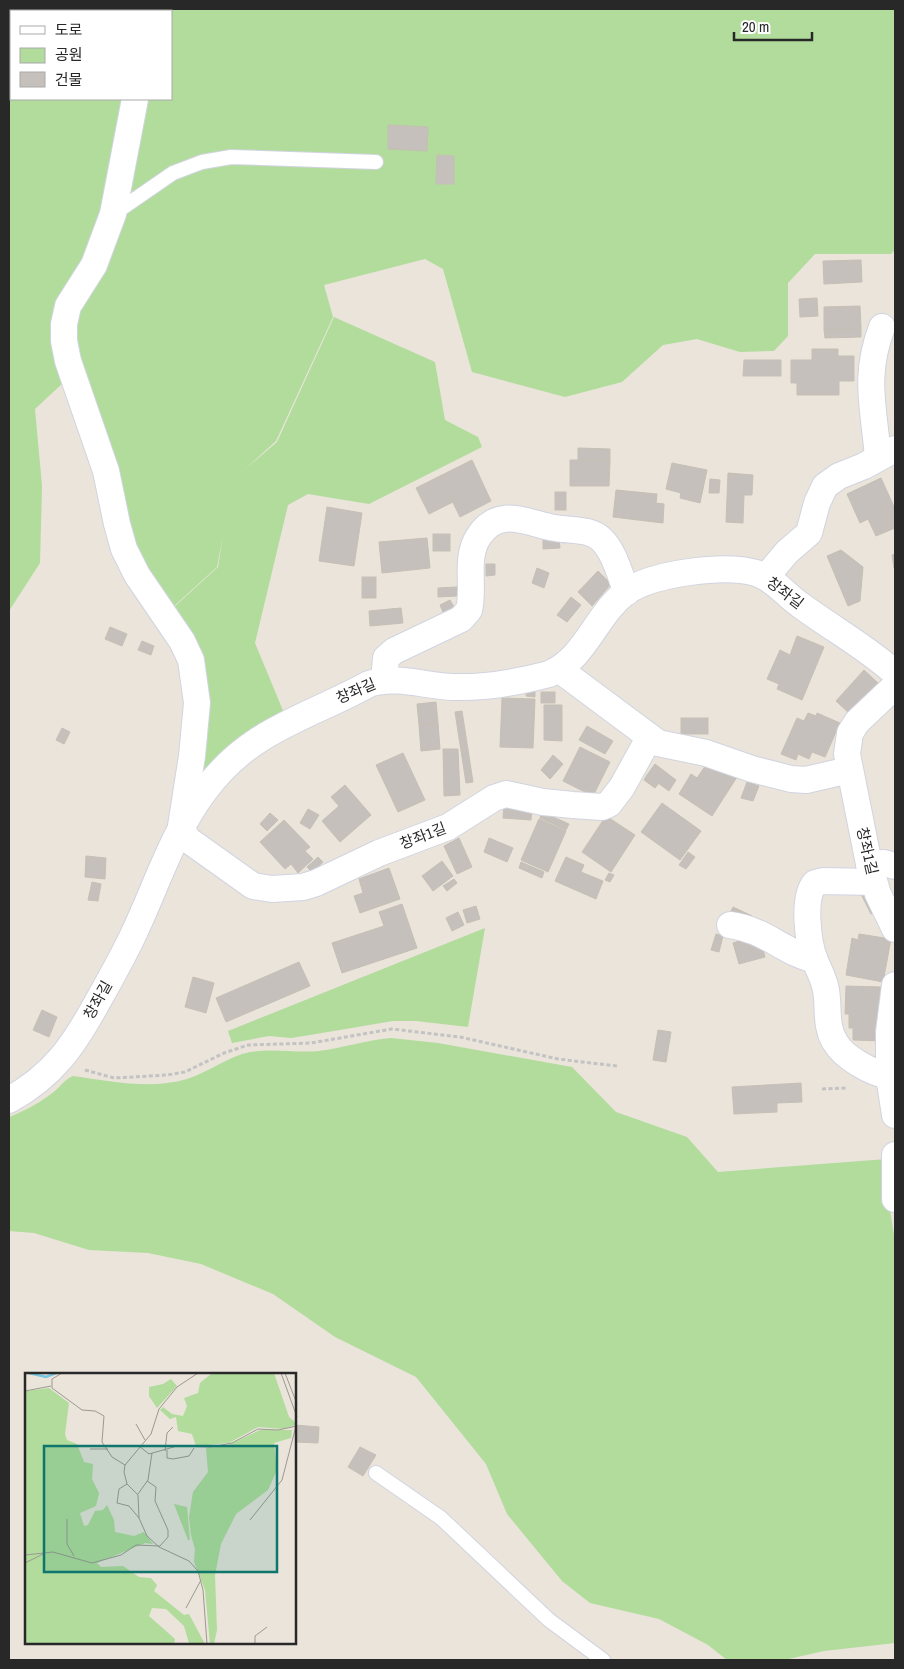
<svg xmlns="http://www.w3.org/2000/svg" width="904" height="1669" font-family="'Archivo Narrow','Noto Sans KR',sans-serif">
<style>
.green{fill:#b1dc9b;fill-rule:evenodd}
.building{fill:#c5c0bb;stroke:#c5bfb5}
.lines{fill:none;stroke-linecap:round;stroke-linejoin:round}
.service-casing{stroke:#d1d4e0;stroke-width:16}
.minor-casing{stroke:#d1d4e0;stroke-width:28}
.path{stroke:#c3c3c3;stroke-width:3;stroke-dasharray:4 2.5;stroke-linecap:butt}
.service{stroke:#fff;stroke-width:14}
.minor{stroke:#fff;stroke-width:26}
.labels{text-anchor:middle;stroke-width:4;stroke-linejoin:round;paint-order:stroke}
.street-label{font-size:15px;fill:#282828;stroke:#fff}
.inset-river{fill:none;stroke:#76c6e4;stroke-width:2.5}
.inset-road{fill:none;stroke:#9c9993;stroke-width:1}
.view{fill:#0f766e;fill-opacity:0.15;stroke:#0f766e;stroke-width:2.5}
.inset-edge{fill:none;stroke:#282828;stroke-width:2.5}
</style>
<rect width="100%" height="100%" fill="#eae4db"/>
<g class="green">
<path d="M9 9H895V250L891 254H815L788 283V336L774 351 740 352 697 339 663 345 622 382 565 397 472 372 443 269 425 259 324 285 333 317 276 441 242 472 277 442 334 317 435 362 445 420 478 437 482 447 369 504 308 494 288 505 255 643 284 713 201 778 173 608 218 567 223 536 217 567 173 607 153 583 64 382 35 409 42 486 40 563 9 611ZM11 11H171V99H11Z"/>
<polygon points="485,928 468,1027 416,1021 393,1021 310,1035 291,1038 269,1036 232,1043 228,1031"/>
<path d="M391 1038 438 1043 572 1067 616 1112 687 1137 718 1172 887 1159 890 1210 895 1241V1643L824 1651 784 1660H727L708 1645 659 1619 590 1603 562 1581 507 1514 486 1464 416 1377 335 1337 273 1294 201 1264 148 1253 89 1250 34 1233 9 1231V1117C24 1111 38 1104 51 1094 59 1089 64 1079 73 1076 110 1081 150 1090 187 1079 209 1072 227 1057 250 1052 273 1048 296 1053 319 1051 343 1048 366 1040 391 1038Z"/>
</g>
<g class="building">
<polygon points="388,125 428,127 427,151 388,149"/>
<polygon points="437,155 454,156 454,184 436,184"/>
<polygon points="861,260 862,282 824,284 823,261"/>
<polygon points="817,298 818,316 800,317 799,299"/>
<polygon points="860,306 861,328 824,330 824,307"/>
<polygon points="861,328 861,337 825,338 824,330"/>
<polygon points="812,349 838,349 838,356 854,356 854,381 839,381 839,395 797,395 797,383 791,383 791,360 812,360"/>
<polygon points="744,360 781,360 781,376 743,376"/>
<polygon points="578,448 610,449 610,460 578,460"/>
<polygon points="472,460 491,501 460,517 440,476"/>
<polygon points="570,460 610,460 609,486 570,486"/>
<polygon points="672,463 707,470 700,503 680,498 681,493 666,489"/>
<polygon points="728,473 753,475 752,495 744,495 743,523 726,522"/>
<polygon points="440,476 453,502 429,514 416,488"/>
<polygon points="881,478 895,509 895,528 876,536 868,519 860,523 847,494"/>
<polygon points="710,479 720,480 719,493 709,493"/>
<polygon points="616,490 657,494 656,503 664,504 663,523 613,517"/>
<rect x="555" y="492" width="11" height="18"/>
<polygon points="327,507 362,513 354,566 319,561"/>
<rect x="433" y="534" width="17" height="17"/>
<polygon points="427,538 430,568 382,573 379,542"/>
<polygon points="543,538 559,538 560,548 543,549"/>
<polygon points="841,550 863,567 860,601 848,606 827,556"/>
<polygon points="895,554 895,568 894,568 892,555"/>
<polygon points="486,564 495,564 495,575 486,576"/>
<polygon points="537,568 549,573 544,588 532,583"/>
<polygon points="598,571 611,584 592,606 578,592"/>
<rect x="362" y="577" width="14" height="21"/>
<polygon points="457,587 457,596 438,597 438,588"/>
<polygon points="571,597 581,605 567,622 557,615"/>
<polygon points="450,600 454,607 443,612 440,605"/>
<polygon points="401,608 403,623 370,626 369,611"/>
<polygon points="110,627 127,634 122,646 105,639"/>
<polygon points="797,636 824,647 802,700 777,689 779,684 767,679 780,650 790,655"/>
<polygon points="142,641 154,646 151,655 138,650"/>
<polygon points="864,670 879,684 851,715 836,701"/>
<polygon points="527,689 535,689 535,697 526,696"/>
<rect x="541" y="692" width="14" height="11"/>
<polygon points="502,698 535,699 533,748 500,747"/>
<polygon points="436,702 438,723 419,725 417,704"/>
<polygon points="544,705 562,705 562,741 544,740"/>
<polygon points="462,711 473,782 466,783 455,712"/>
<polygon points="808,713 816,716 817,713 840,723 825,757 812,752 809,759 798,754 796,760 781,754 797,718 804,721"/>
<rect x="681" y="718" width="27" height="16"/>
<polygon points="438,723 440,749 421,751 419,725"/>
<polygon points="587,726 613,741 605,754 579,740"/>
<polygon points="62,728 70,732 64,744 56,740"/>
<polygon points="580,747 610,762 593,796 563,781"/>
<polygon points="443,749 458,749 460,795 444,796"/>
<polygon points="403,753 425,800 398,812 376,765"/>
<polygon points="553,755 563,764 550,779 541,770"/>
<polygon points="710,759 737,777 712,816 679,794 691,774 697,778"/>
<polygon points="655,764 676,780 669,791 647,775"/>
<polygon points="647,775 659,783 655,788 644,780"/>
<polygon points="747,782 759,786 753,801 741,798"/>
<polygon points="345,785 371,815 340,842 322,821 339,806 331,797"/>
<polygon points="662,803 701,831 680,860 641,832"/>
<polygon points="504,804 532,806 531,820 503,818"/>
<polygon points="308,809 319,815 310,829 300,823"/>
<polygon points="542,812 569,824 566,830 540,818"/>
<polygon points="270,813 278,820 267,831 260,824"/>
<polygon points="606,816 635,835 611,872 582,852"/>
<polygon points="539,819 566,831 548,872 521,860"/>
<polygon points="284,820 310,847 305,851 313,859 298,873 291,864 285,869 260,842"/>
<polygon points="459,838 472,867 457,874 444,846"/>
<polygon points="489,838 513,848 507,862 484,852"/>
<polygon points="688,852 695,857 686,869 679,865"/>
<polygon points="86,856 106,858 105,879 85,877"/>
<polygon points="318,857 323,862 312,872 307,867"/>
<polygon points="566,857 584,865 581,872 603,881 596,899 555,881"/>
<polygon points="442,861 453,876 433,891 422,876"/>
<polygon points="521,862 544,872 542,878 519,868"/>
<polygon points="389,868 400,899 360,913 354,896 363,893 359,879"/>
<polygon points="609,873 614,875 610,882 605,880"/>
<polygon points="454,879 457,883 447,891 443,886"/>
<polygon points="92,882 101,884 98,901 88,900"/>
<polygon points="867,886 878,910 871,914 859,890"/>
<polygon points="402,904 417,948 342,973 332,943 384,926 379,912"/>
<polygon points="476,906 480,919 467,923 463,910"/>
<polygon points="733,907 752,916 748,924 729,915"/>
<polygon points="458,912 464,925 452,931 446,918"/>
<polygon points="716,934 723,936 719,952 711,950"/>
<polygon points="859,934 891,939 883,982 846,975 852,938 858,940"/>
<polygon points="759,935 765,957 739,964 733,943"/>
<polygon points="299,962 310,986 226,1022 216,998"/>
<polygon points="193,977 214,983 206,1013 185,1007"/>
<polygon points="846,986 881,987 881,1041 853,1040 853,1028 849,1028 849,1014 845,1014"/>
<polygon points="42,1010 57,1017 49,1037 33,1030"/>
<polygon points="658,1030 671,1032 666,1062 653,1060"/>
<polygon points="801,1083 802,1102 777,1103 777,1112 734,1114 732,1087"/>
<polygon points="295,1425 319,1427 318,1443 295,1442"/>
<polygon points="360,1447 376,1455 363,1476 348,1467"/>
</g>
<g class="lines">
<g class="service-casing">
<g id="service">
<polyline points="115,213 173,173 202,162 231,157 376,162"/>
<polyline points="376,1473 441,1518 549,1620 603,1660"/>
</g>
</g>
<g class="minor-casing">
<g id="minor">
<polyline points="138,9 140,11"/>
<polyline points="135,99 113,214 94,265 68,306 64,324 64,341 68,361 106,471 117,524 124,549 137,575 182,641 191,660 197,703 192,756 181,826 187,839 253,886 272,889 303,887 316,883 379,853 448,827 494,798 506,794 543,802 573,805 602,807 609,804 622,787 649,738"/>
<path d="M878 458C874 407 863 377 882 327"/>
<polyline points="766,577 787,552 809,533 817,503 825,486 839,476 864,466 895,449"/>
<polyline points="560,670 658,743 706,753 752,769 791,779 806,780 849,770"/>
<path d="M384 680 386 658 394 651 461 619 469 610C475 586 464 558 479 536 499 505 529 524 555 528 571 531 590 528 602 540 615 553 620 576 627 592"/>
<polyline points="895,686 857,722 850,733 847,754 869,864 878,894 895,929"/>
<polyline points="869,864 884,863 895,866"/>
<path d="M874 882 823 881 815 883C802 898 808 943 815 961 819 970 824 979 826 990 829 1007 825 1026 835 1042 844 1058 872 1073 889 1076"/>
<path d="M730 925C767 930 782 952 815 960"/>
<polyline points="895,985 889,1032 889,1076 895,1115"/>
<path d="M9 1100C54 1075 74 1045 98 1001 111 978 124 955 135 931 158 882 173 832 206 789 251 729 307 718 369 684 396 675 425 686 453 687 485 688 519 682 549 674 586 658 595 616 626 592 653 573 725 564 756 573 773 578 785 594 799 604 831 628 865 646 895 673"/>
<polyline points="895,1155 895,1199"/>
</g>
</g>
<g class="path">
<polyline points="85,1070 114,1078 167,1075 185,1072 224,1053 248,1045 311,1043 392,1029 460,1037 558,1059 617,1066"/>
<polyline points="822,1089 846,1088"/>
</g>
<use href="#service" class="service"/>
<use href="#minor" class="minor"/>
</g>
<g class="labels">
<g class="street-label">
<text transform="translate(785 593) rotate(37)" y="5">창좌길</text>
<text transform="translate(356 691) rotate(-23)" y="5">창좌길</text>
<text transform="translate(423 836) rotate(-21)" y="5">창좌1길</text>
<text transform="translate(867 851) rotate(77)" y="5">창좌1길</text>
<text transform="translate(98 1000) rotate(-61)" y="5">창좌길</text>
</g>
</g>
<g transform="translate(25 1373)">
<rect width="271" height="271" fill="#eae4db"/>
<path d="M187 0H249L264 44 270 49 253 0 271 52 258 56 233 54 204 70 171 73 167 61 153 58 151 44 145 46 135 37 138 34 147 41 158 43 162 33 159 25 173 20 175 10ZM146 6 152 13 132 35 124 23V14L138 11ZM24 15 44 30 40 61 42 67 52 71 59 89 68 91 67 106 74 120 71 133 55 140 59 153 63 152 70 138 78 137 82 132 89 147 90 159 109 163 119 159 128 171 120 170 72 190 76 194 98 193 114 204 126 205 132 212 129 218 159 242 164 241 180 271 164 270 159 253 141 236 127 235 124 243 150 266 149 271H0V18ZM235 57H267L266 65 249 70 252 97 243 117 211 141 196 171 190 202 192 257 189 271H185L180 217 169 189 170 176 166 162 164 144 168 119 183 99 181 75 201 73ZM149 131 162 134 165 167H163Z" fill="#b1dc9b"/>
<path class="inset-river" d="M4 0 21 4 31 0"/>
<path class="inset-road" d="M37 0 27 6V15L57 37 70 38 79 43 77 69 87 84 100 92M173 0 152 14 134 36 126 61 100 92 99 99 102 111 113 122 114 145 122 163 134 174 164 188 173 198 178 217 182 271M256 0 272 44M260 0 272 31M0 18 26 13M111 51 120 67M114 73 124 81 152 73 186 74 207 70 233 56 253 57 272 53M65 76H83M142 77V85L148 86 164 83 169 75M140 78 142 60 148 54M102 111 94 116 92 130 104 133 114 145M113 121 123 107 127 80M42 146V171L49 183M225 147 257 107 271 53M0 182 28 179 67 190 96 182 111 172 135 173 143 164V157L130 128 131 114 122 108M0 190 20 180M161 235 176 207M230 271V263L242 254"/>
<path class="view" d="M19 73H252V199H19Z"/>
<rect width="271" height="271" class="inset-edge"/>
</g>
<rect width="904" height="1669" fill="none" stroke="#282828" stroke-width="20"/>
<rect x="10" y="10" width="162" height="90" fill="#ffffff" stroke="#a9a9a9"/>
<rect x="20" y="26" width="25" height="8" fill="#ffffff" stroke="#a9a9a9"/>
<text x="55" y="35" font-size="15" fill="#282828">도로</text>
<rect x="20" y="48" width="25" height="15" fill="#b1dc9b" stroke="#a9a9a9"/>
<text x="55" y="60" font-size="15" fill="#282828">공원</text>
<rect x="20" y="72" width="25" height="15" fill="#c5c0bb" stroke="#a9a9a9"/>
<text x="55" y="85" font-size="15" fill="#282828">건물</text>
<path d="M734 32v8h78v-8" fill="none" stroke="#282828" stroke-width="2.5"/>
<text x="742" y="32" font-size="15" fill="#282828" stroke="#ffffff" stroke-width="4" paint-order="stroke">20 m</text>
</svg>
